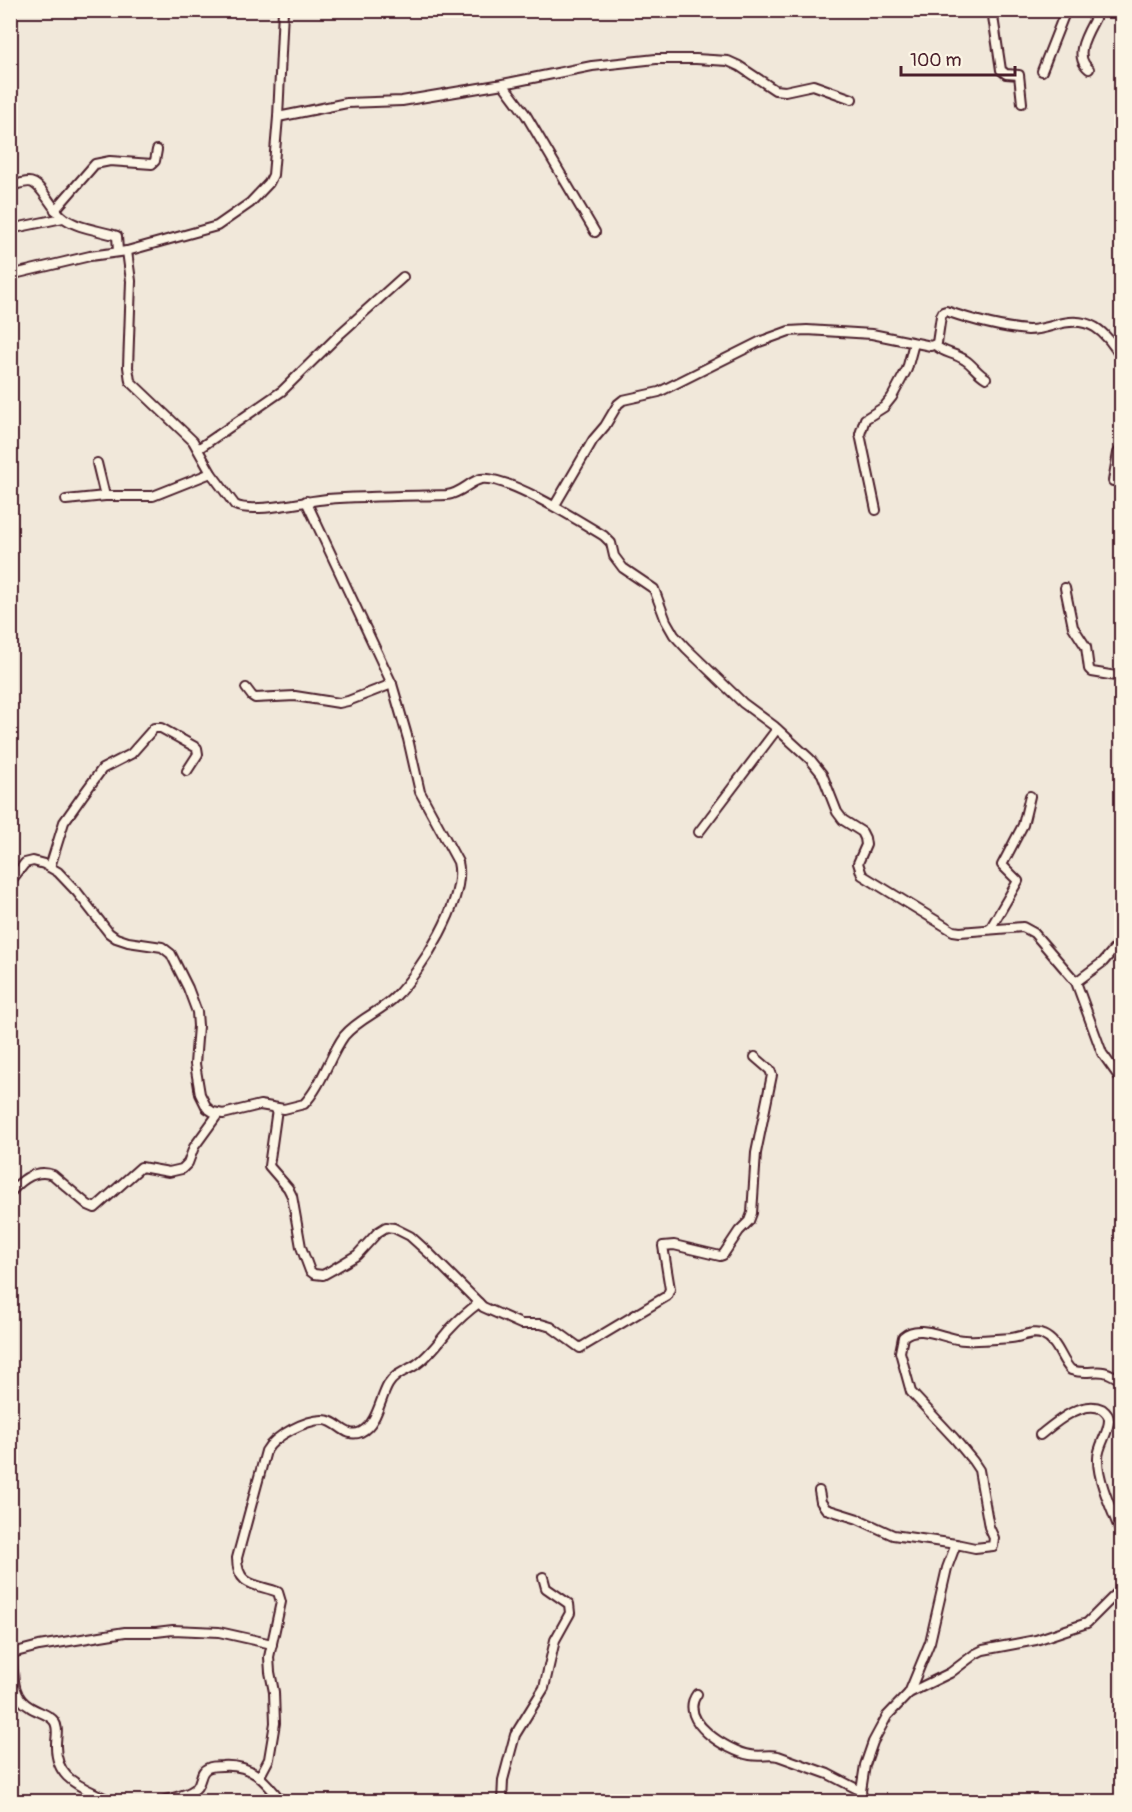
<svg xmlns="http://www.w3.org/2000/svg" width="1132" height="1812" font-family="Pangolin,sans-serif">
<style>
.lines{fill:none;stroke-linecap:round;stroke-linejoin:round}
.street-casing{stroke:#4a1f2b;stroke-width:12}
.street{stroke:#fcf5e5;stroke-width:8}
</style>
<rect width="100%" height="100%" fill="#f1e8da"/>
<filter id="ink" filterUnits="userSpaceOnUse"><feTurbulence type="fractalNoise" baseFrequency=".0167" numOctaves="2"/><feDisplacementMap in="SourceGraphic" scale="12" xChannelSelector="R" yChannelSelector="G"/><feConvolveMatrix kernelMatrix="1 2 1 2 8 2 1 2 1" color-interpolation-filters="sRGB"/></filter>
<g filter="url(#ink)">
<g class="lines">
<g class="street-casing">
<g id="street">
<polyline points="992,10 1001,70 1006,74 1019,75 1022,103"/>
<path d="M1089 69C1070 54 1092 27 1099 10"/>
<polyline points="1042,71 1066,10"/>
<polyline points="503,84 526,115 595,232"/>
<polyline points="278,117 347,103 402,101 503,84 592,66 656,59 696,59 728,61 739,66 775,90 785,91 813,85 852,99"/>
<path d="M10 186C17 185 27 180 33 183 44 188 52 210 64 218 79 229 100 230 117 236L118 251"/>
<polyline points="55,210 95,164 110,161 152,164 155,161 157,150"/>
<polyline points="10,229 63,218"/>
<path d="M127 251 131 281 128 367 130 381 193 441 211 473 235 505C253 514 305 501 327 499 367 496 407 496 447 495 462 493 470 481 481 479 507 475 581 522 604 536L611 543 614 556 623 568 654 589 666 621 674 635 686 648 743 703 774 726 810 759 822 774 837 812 843 820 862 832 865 838 866 845 858 863 862 875 953 931 960 932 1023 927 1034 933 1076 982 1102 1053 1122 1081"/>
<polyline points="10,275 90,256 127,251 217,226 250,203 269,183 273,175 278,117 283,10"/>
<path d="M935 345C943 353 955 353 965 360 973 365 977 373 986 378"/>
<polyline points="198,449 282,391 341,333 403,277"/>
<polyline points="97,463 105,496 153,496 211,473"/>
<polyline points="1113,481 1118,453 1122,448"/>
<polyline points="66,500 105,496"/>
<path d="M555 505 593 440 605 426 618 404 623 400 659 392 759 342 789 331 807 330 872 334 931 346 937 343 941 316 943 312 946 311C972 320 1001 328 1028 330 1038 330 1045 328 1055 325 1089 314 1106 331 1122 359"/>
<polyline points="876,510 860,434 865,419 884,407 892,397 907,369 914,343"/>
<polyline points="1065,588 1073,627 1086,647 1089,669 1092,672 1122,677"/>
<polyline points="246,688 252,696 255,698 295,696 339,703 348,701 392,684"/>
<polyline points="699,832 777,729"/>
<polyline points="50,867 64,822 83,795 102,769 131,754 154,728 161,728 197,748 198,754 187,771"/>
<path d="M10 882 25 863 33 861 44 864 58 872 77 892 109 933 116 938 128 942 162 947 171 954 188 988 197 1012 198 1026 195 1064 200 1094 207 1108 213 1112 223 1114 260 1105 284 1109 304 1104C322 1085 329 1057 344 1036 358 1019 380 1012 395 997 421 971 467 899 458 862L420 792 408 739 392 684 306 501"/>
<polyline points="990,929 1018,881 1002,865 1023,825 1030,796"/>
<polyline points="1076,982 1103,962 1115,948 1122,946"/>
<polyline points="277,1109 269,1166 288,1188 292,1196 301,1247 310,1271 314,1274 323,1275 332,1270 357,1255 378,1232 386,1227 394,1228 410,1236 431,1255 483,1307 521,1324 541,1324 551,1327 580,1348 667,1296 670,1289 663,1246 674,1245 720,1256 723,1255 739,1231 749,1221 752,1213 756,1153 772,1075 770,1070 755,1057"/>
<path d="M10 1193C21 1180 36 1168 53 1175L88 1205 95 1208 141 1167 169 1172 182 1169 188 1163 194 1147 218 1114"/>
<path d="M1040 1435C1054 1424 1082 1399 1102 1409 1106 1412 1109 1415 1109 1420 1109 1434 1097 1446 1098 1460 1098 1483 1114 1514 1122 1536"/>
<polyline points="819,1491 821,1502 826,1509 858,1519 893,1535 956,1544"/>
<polyline points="10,1641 16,1652"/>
<path d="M10 1653H12C14 1672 10 1696 30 1707 37 1712 49 1714 54 1721 59 1728 56 1736 56 1744 55 1782 83 1786 112 1802"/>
<polyline points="12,1653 39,1646 125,1632 156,1632 173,1630 219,1632 272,1644"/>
<path d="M909 1693 930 1642 947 1568 956 1544 975 1548 993 1546 994 1538 989 1527 979 1470 973 1461 954 1438 911 1392 900 1352 903 1337C920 1322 945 1340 965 1340 980 1341 996 1339 1011 1338 1022 1337 1033 1330 1043 1335 1059 1342 1060 1359 1071 1370 1095 1377 1096 1363 1122 1381"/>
<path d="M697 1694C677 1721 728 1751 750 1755 760 1757 769 1754 778 1756L828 1774 861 1791"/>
<path d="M260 1776 269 1759 275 1723 274 1692 270 1672 269 1657 281 1602 278 1592C257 1584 237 1587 237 1558L266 1451C274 1436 307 1419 324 1420 338 1420 345 1439 361 1432 377 1424 380 1399 388 1385 395 1373 407 1371 417 1364 429 1356 439 1342 448 1331 458 1320 468 1311 479 1303"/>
<path d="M159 1802C169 1798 190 1796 197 1787 202 1780 200 1771 208 1768 212 1766 218 1766 222 1766 252 1764 265 1780 282 1802"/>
<polyline points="502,1802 503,1780 515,1735 544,1688 555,1640 570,1613 569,1604 546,1588 543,1577"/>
<polyline points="863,1802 861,1791 865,1765 873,1742 887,1716 909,1693 950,1673 975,1654 983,1650 1036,1640 1087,1623 1122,1588"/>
</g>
</g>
<use href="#street" class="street"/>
</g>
</g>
<rect width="1132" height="1812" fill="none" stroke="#fcf5e5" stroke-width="36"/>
<rect x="18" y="18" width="1096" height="1776" fill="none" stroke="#4a1f2b" stroke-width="2" filter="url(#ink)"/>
<path d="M901 66v9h114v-9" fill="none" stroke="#4a1f2b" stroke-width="3"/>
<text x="910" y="66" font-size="18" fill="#4a1f2b" stroke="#fcf5e5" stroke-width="4.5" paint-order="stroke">100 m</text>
</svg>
